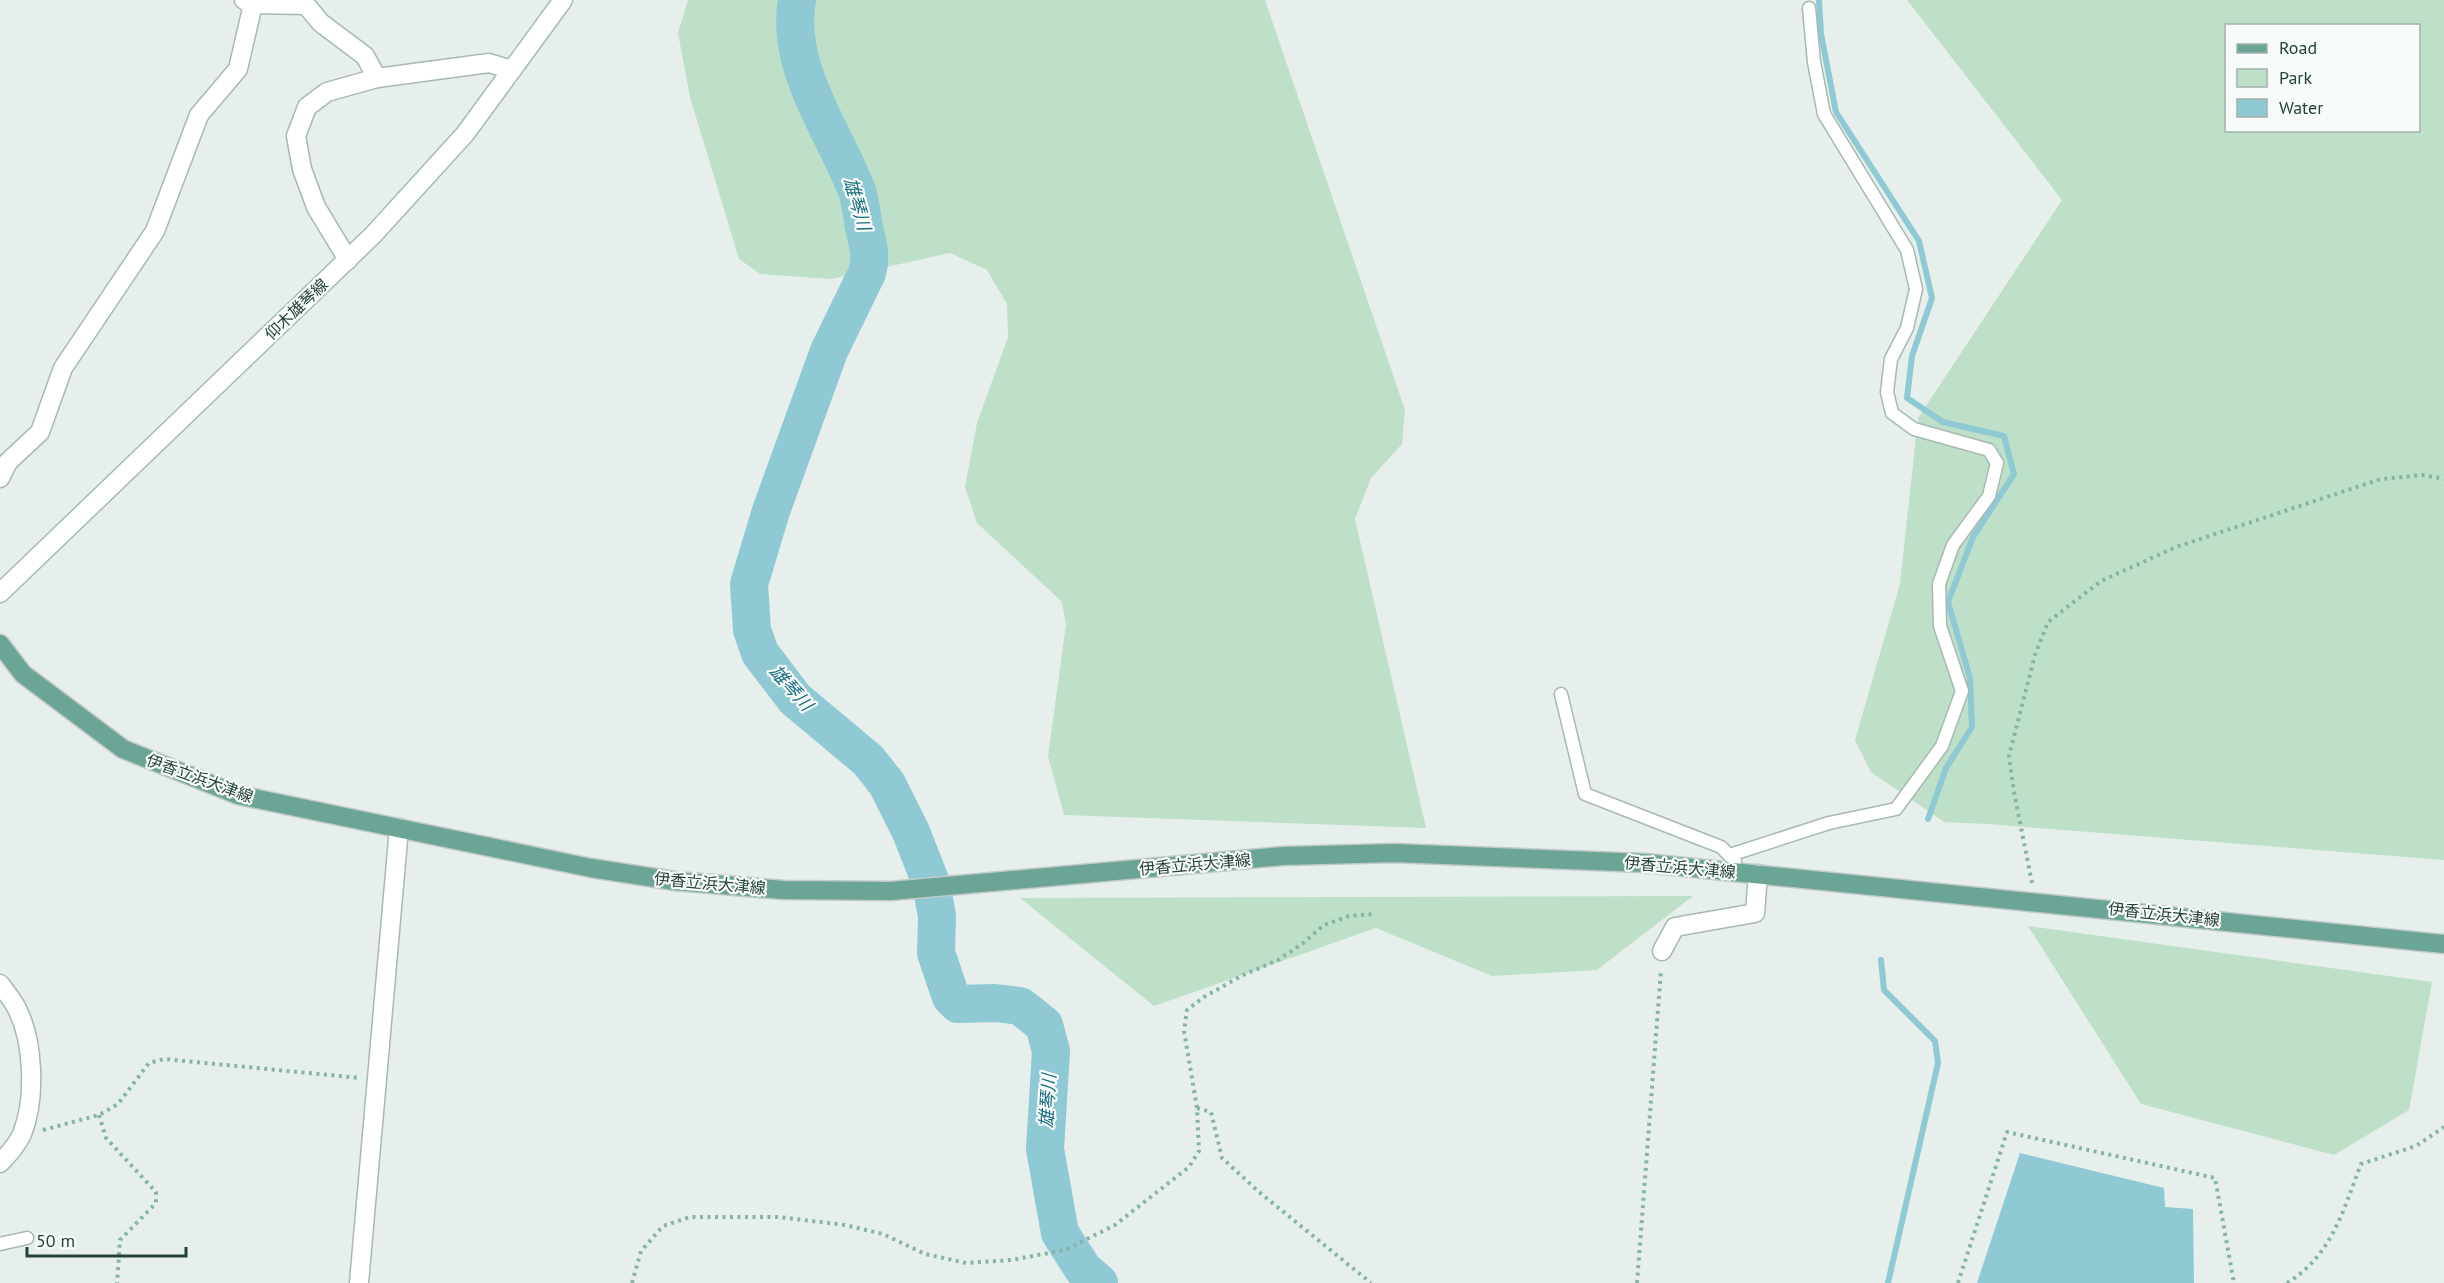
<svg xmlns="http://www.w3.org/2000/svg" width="2444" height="1283" font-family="'PT Sans','Noto Sans JP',sans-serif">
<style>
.green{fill:#bfe0c8;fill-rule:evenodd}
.water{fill:#8ec9d4}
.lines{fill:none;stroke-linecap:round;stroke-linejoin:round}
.stream{stroke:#8ec9d4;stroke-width:6}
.river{stroke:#8ec9d4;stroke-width:38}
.service-casing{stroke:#a8b8b2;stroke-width:15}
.minor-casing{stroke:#a8b8b2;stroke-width:21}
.secondary-casing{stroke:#a4bbb3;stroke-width:21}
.primary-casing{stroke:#c2cac8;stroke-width:21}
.path{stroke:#86b3a5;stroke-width:4;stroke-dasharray:3 4.5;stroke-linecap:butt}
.service{stroke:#fff;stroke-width:12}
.minor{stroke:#fff;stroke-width:18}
.secondary{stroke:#fff;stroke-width:18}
.primary{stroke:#6aa596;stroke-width:18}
.labels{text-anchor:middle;stroke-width:4.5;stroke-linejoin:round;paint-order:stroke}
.street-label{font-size:16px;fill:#24423a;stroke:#f7fbf9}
.water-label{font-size:18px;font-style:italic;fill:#1c6f80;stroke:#f7fbf9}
</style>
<rect width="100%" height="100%" fill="#e6efeb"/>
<g class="green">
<polygon points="688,0 1265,0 1405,410 1402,444 1371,478 1355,519 1426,828 1064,815 1048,756 1066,625 1062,602 977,523 965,487 977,423 1008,337 1007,304 987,270 950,253 832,279 760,274 739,259 690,97 678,33"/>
<path d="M1907 0H2444V860L1988 824 1944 822 1871 772 1855 740 1900 584 1918 418 2062 200ZM2226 26H2418V130H2226Z"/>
<polygon points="1693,896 1597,970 1492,976 1376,928 1154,1006 1020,898"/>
<polygon points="2028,926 2432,982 2409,1110 2334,1155 2141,1104"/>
</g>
<polygon class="water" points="2020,1153 2164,1188 2165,1207 2193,1209 2194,1283 1977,1283"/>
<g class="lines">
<g class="stream">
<polyline points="1819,0 1821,34 1836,112 1919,241 1932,298 1912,356 1907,398 1943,422 2004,436 2014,474 1973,537 1948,602 1970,678 1972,727 1946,768 1928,819"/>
<polyline points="1881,960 1884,990 1935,1041 1938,1063 1888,1283"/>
</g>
<path class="river" d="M797 0C785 68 834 131 857 191 861 203 862 216 864 228 868 244 872 257 867 273L829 351 771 511 749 584 752 630 760 653 795 699 868 760 887 784 911 832 931 883 937 916 936 953 951 997 958 1004 995 1003 1020 1006 1044 1025 1051 1051 1045 1149 1060 1233 1083 1269 1099 1283"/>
<g class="service-casing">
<g id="service">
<polyline points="1561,694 1585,794 1721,847 1735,861"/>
<polyline points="1730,855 1829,823 1896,809 1942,746 1962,691 1940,626 1939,584 1953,545 1989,496 1997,463 1989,450 1914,429 1892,413 1887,392 1891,359 1907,328 1916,289 1907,250 1824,114 1814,62 1809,8"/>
<polyline points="0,1244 27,1238"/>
</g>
</g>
<g class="minor-casing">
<g id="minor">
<polyline points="253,4 306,5 321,23 365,56 377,78"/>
<polyline points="348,260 316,207 302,169 296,136 307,107 327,92 377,78 489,63 512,70"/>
<polyline points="0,478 8,462 40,432 63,368 155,231 199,115 238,69 253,4 244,0"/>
<polyline points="1662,951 1675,927 1755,913 1758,874"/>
<path d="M0 984C5 991 12 999 16 1007 34 1040 36 1099 22 1134 17 1145 8 1155 0 1163"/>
<polyline points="359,1283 399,828"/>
</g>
</g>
<g class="secondary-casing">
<polyline id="secondary" points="0,593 373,235 465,134 563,0"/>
</g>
<g class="primary-casing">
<polyline id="primary" points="0,644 23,674 123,749 238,795 591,868 675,881 784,890 891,891 1283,856 1394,853 1645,863 2444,944"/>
</g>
<g class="path">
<polyline points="2032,883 2014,792 2009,756 2035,655 2048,622 2101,581 2176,547 2381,479 2423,475 2444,479"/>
<polyline points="1197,1108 1211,1112 1222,1158 1259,1192 1371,1283"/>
<polyline points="99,1115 106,1138 156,1192 156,1203 120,1240 117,1283"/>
<polyline points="43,1130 99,1115 118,1104 149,1063 164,1059 360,1078"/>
<polyline points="632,1283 641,1251 663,1226 690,1217 779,1217 845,1225 883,1234 925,1254 966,1263 1011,1260 1065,1250 1115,1225 1189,1167 1199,1151 1197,1108 1184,1031 1187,1010 1204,997 1241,976 1278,960 1302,944 1324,925 1349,916 1373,914"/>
<polyline points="1637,1283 1661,970"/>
<polyline points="1958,1283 2007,1132 2215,1178 2234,1283"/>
<path d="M2287 1283C2332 1255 2343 1211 2361 1164L2416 1146 2444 1127"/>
</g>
<use href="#service" class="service"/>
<use href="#minor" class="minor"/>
<use href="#secondary" class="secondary"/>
<use href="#primary" class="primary"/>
</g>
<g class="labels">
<g class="street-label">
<text transform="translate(296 309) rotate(-44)" y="6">仰木雄琴線</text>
<text transform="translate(200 778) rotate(20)" y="6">伊香立浜大津線</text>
<text transform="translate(1195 864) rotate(-5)" y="6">伊香立浜大津線</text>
<text transform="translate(1680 867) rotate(5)" y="6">伊香立浜大津線</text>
<text transform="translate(710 883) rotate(5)" y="6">伊香立浜大津線</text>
<text transform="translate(2164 914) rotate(6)" y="6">伊香立浜大津線</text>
</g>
<g class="water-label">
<text transform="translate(857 204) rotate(74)" y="6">雄琴川</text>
<text transform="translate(791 688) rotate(48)" y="6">雄琴川</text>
<text transform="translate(1048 1101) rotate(-87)" y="6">雄琴川</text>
</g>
</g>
<rect x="2225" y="24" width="195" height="108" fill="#f7fbf9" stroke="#a3b1ad" stroke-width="1.5"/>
<rect x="2237" y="44" width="30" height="9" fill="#6aa596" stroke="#a3b1ad" stroke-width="1.5"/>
<text x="2279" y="54" font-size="18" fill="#24423a">Road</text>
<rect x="2237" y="69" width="30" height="18" fill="#bfe0c8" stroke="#a3b1ad" stroke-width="1.5"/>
<text x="2279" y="84" font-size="18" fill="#24423a">Park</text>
<rect x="2237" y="99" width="30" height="18" fill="#8ec9d4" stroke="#a3b1ad" stroke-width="1.5"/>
<text x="2279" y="114" font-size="18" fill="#24423a">Water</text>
<path d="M27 1247v9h159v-9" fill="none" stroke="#24423a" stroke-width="3"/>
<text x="36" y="1247" font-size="18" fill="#24423a" stroke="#f7fbf9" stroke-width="4.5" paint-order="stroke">50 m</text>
</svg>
